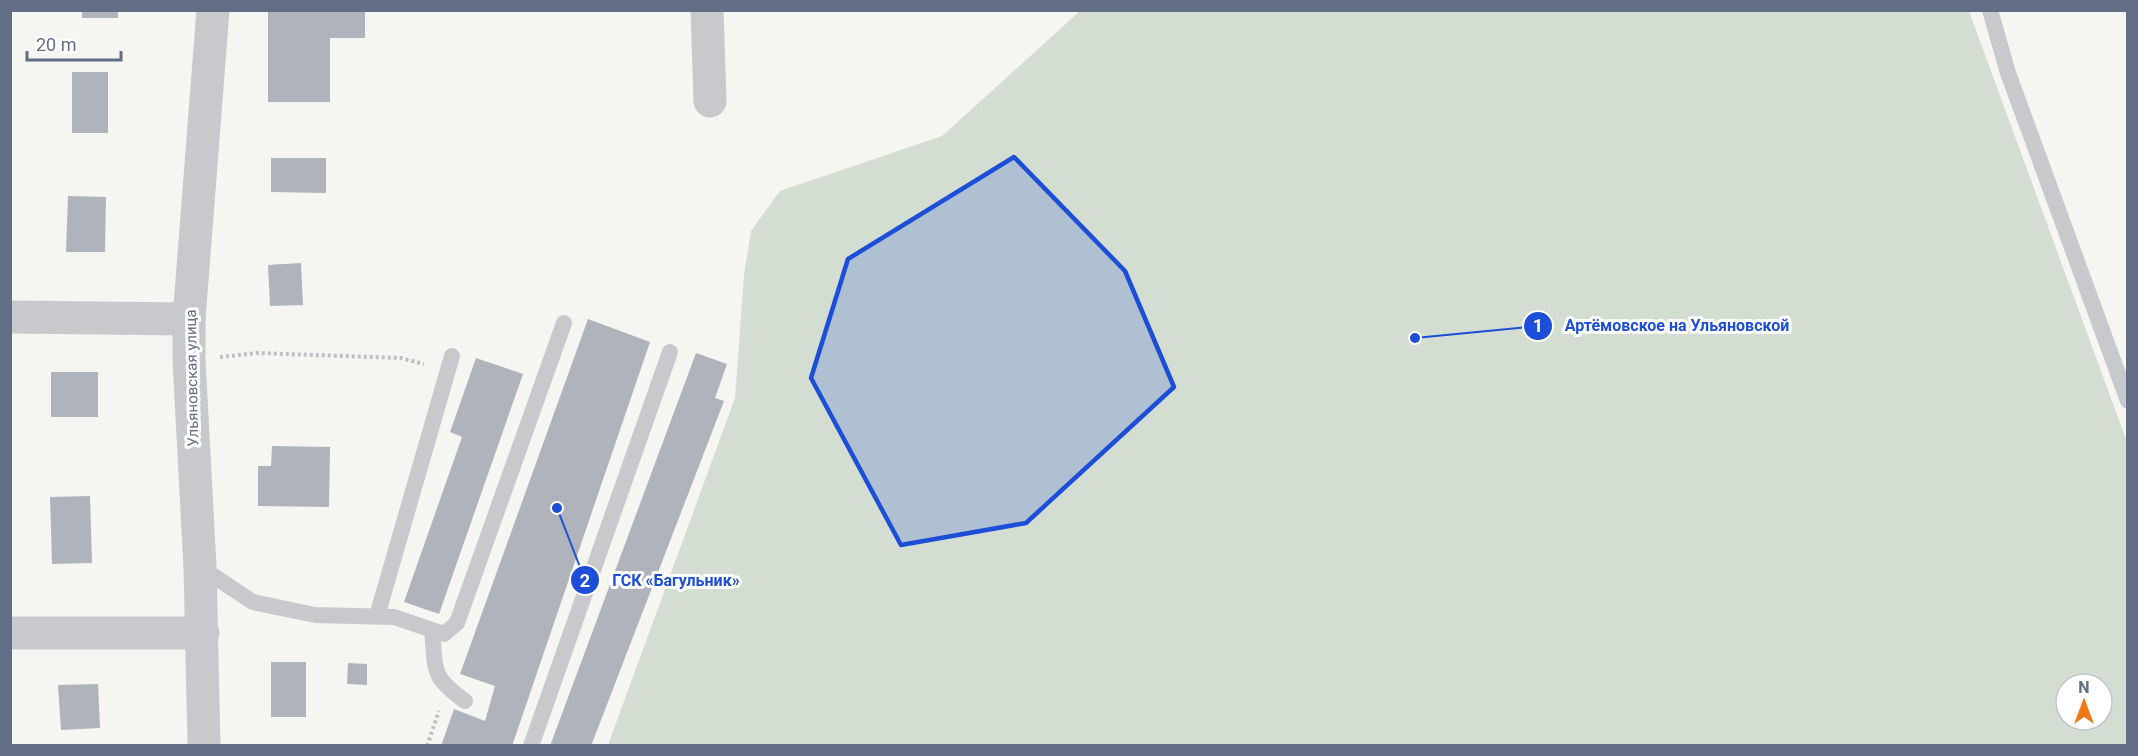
<svg xmlns="http://www.w3.org/2000/svg" width="2138" height="756" font-family="Roboto,sans-serif">
<style>
.green{fill:#d4ddd2;fill-rule:evenodd}
.building{fill:#afb4bc}
.lines{fill:none;stroke-linecap:round;stroke-linejoin:round}
.path{stroke:#bebfc2;stroke-width:4;stroke-dasharray:3 3;stroke-linecap:butt}
.service{stroke:#c7c9cd;stroke-width:16}
.minor{stroke:#c7c9cd;stroke-width:33}
.marked{fill:#1d4ed8;fill-opacity:0.2;stroke:#1d4ed8;stroke-width:4.5;stroke-linejoin:round}
.labels{text-anchor:middle;stroke-width:6;stroke-linejoin:round;paint-order:stroke}
.street-label{font-size:15px;fill:#626e85;stroke:#fff}
.leader{fill:none;stroke:#1d4ed8;stroke-width:2}
.callout-dot{fill:#1d4ed8;stroke:#fff;stroke-width:2}
.mark-label{font-size:18px;text-anchor:middle;font-weight:bold;fill:#fff}
.callout-label{font-size:16px;text-anchor:middle;font-weight:bold;fill:#1d4ed8;stroke:#fff;stroke-width:6;stroke-linejoin:round;paint-order:stroke}
</style>
<rect width="100%" height="100%" fill="#f5f6f1"/>
<path class="green" d="M1080 11H1969L2127 442V745H608L735 398 744 275 751 231 780 191 942 136ZM2066 684H2102V720H2066Z"/>
<g class="building">
<rect x="82" y="10" width="36" height="8"/>
<polygon points="268,10 365,10 365,38 330,38 330,102 268,102"/>
<rect x="72" y="72" width="36" height="61"/>
<polygon points="271,158 326,158 326,193 271,192"/>
<polygon points="68,196 106,197 105,252 66,252"/>
<polygon points="301,263 303,305 270,306 268,265"/>
<polygon points="588,319 650,342 512,746 441,746 454,709 485,721 495,686 460,674"/>
<polygon points="696,353 727,364 715,398 724,401 591,746 550,746"/>
<polygon points="476,358 523,374 439,614 404,602 462,437 450,432"/>
<rect x="51" y="372" width="47" height="45"/>
<polygon points="272,446 330,447 329,507 258,506 258,466 271,466"/>
<polygon points="90,496 92,563 52,564 50,497"/>
<rect x="271" y="662" width="35" height="55"/>
<polygon points="348,663 367,664 367,685 347,684"/>
<polygon points="98,684 100,728 61,730 58,685"/>
</g>
<g class="lines">
<g class="path">
<polyline points="220,357 257,353 401,358 424,364"/>
<polyline points="427,746 439,711"/>
</g>
<g class="service">
<polyline points="1990,10 2008,73 2128,401"/>
<polyline points="200,567 253,602 315,615 394,617 444,634 457,623 564,323"/>
<polyline points="377,616 452,356"/>
<path d="M432 630C436 670 430 676 465 701"/>
<polyline points="531,746 670,352"/>
</g>
<g class="minor">
<polyline points="707,10 710,101"/>
<polyline points="10,317 189,319"/>
<polyline points="10,633 203,633"/>
<polyline points="204,746 200,567 189,360 189,319 213,10"/>
</g>
</g>
<path class="marked" d="M1014 157 1125 271 1174 387 1026 523 901 545 811 378 848 259Z"/>
<g class="labels">
<g class="street-label">
<text transform="translate(192 378) rotate(-91)" y="5">Ульяновская улица</text>
</g>
</g>
<path class="leader" d="M1415 338L1538 326M557 508L585 580"/>
<g class="callout-dot">
<circle cx="1415" cy="338" r="6"/>
<circle cx="557" cy="508" r="6"/>
<circle cx="1538" cy="326" r="15"/>
<circle cx="585" cy="580" r="15"/>
</g>
<g class="mark-label">
<text x="1538" y="332">1</text>
<text x="585" y="587">2</text>
</g>
<g class="callout-label">
<text x="1677" y="331">Артёмовское на Ульяновской</text>
<text x="676" y="586">ГСК «Багульник»</text>
</g>
<rect width="2138" height="756" fill="none" stroke="#626e85" stroke-width="24"/>
<g transform="translate(2084 702)"><circle r="28" fill="#ffffff" stroke="#c0c5ce" stroke-width="1.5"/>
<path d="M0-4.5L10 22L0 15L-10 22Z" fill="#f07716"/>
<text y="-9" font-size="16" font-weight="bold" text-anchor="middle" fill="#626e85">N</text>
</g>
<path d="M27 51v9h94v-9" fill="none" stroke="#626e85" stroke-width="3"/>
<text x="36" y="51" font-size="18" fill="#626e85" stroke="#ffffff" stroke-width="4.5" paint-order="stroke">20 m</text>
</svg>
